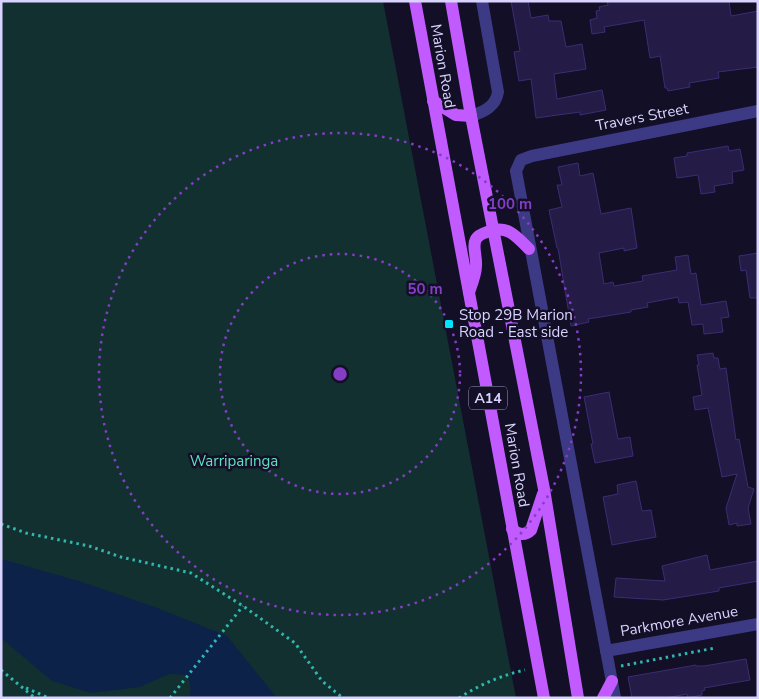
<svg xmlns="http://www.w3.org/2000/svg" width="759" height="699" font-family="'Nunito Sans',sans-serif">
<style>
.green{fill:#12302f}
.water{fill:#0c2248}
.building{fill:#241b47;stroke:#3b2d73}
.lines{fill:none;stroke-linecap:round;stroke-linejoin:round}
.path{stroke:#2fb8b0;stroke-width:3;stroke-dasharray:2.5 4;stroke-linecap:butt}
.minor{stroke:#3d3a85;stroke-width:12}
.primary{stroke:#c25bff;stroke-width:12}
.ring{fill:none;stroke:#843dc5;stroke-width:2.5;stroke-dasharray:2.5 5}
.poi-dot{fill:#00e5ff;stroke:#130f26;stroke-width:2}
.labels{text-anchor:middle;stroke-width:5;stroke-linejoin:round;paint-order:stroke}
.shield{fill:#130f26;stroke:#9e99be;stroke-width:1}
.shield-label{font-size:14px;font-weight:bold;fill:#d9d4ff}
.street-label{font-size:15px;fill:#d9d4ff;stroke:#130f26}
.poi-label{font-size:15px;fill:#d9d4ff;stroke:#130f26;text-anchor:start}
.park-label{font-size:15px;fill:#5fe0c0;stroke:#130f26}
.centre{fill:#843dc5;stroke:#130f26;stroke-width:2.5}
.ring-label{font-size:15px;text-anchor:middle;font-weight:bold;fill:#843dc5;stroke:#130f26;stroke-width:5;stroke-linejoin:round;paint-order:stroke}
</style>
<rect width="100%" height="100%" fill="#130f26"/>
<polygon class="green" points="1,1 383,1 516,698 1,698"/>
<path class="water" d="M1 559 79 581 155 607 227 636 277 698H189C191 689 191 683 187 675L169 674 140 687 91 693 52 681 1 638Z"/>
<g class="building">
<polygon points="511,1 528,1 531,18 548,15 549,21 561,21 566,47 582,44 586,69 554,74 557,99 602,90 606,110 580,115 580,112 536,118 531,79 519,81 514,52 520,51"/>
<polygon points="607,1 729,1 731,16 758,11 758,67 718,72 719,78 689,83 690,87 668,91 667,88 665,88 660,56 650,58 644,20 604,27 605,32 592,34 590,20 597,18 596,11 600,10 599,7 608,5"/>
<polygon points="728,146 729,151 740,149 744,170 732,172 733,183 714,186 715,192 701,194 698,175 677,178 674,158 687,156 687,153"/>
<polygon points="578,163 580,176 593,173 601,214 631,208 637,248 624,251 624,248 599,253 604,284 613,282 614,286 643,281 642,276 677,270 675,257 688,255 691,274 696,273 701,305 726,301 729,317 721,318 723,332 704,334 703,324 692,325 688,302 679,303 678,297 647,303 648,307 631,310 631,312 588,319 589,322 571,326 558,248 557,248 549,210 562,207 557,185 562,185 558,167"/>
<polygon points="758,253 758,298 750,298 746,270 741,271 739,256"/>
<polygon points="713,353 714,358 718,358 720,369 726,368 736,440 739,439 748,487 754,489 748,508 751,524 737,526 737,523 729,525 726,508 737,474 722,477 708,408 695,410 693,397 702,395 697,365 699,365 697,355"/>
<polygon points="609,392 618,439 630,437 633,456 595,463 591,444 593,444 584,397"/>
<polygon points="636,481 642,511 651,510 656,537 612,545 603,497 618,494 617,485"/>
<polygon points="707,555 710,570 758,561 758,581 719,588 719,591 663,600 614,597 616,578 665,581 662,566"/>
<polygon points="746,659 750,680 704,688 705,690 702,691 702,695 688,698 687,694 666,698 632,698 628,677 696,665 696,666 704,666"/>
</g>
<g class="lines">
<g class="path">
<polyline points="1,524 26,533 89,546 121,557 191,573 243,606 295,643 322,681 343,698"/>
<polyline points="621,666 715,648"/>
<polyline points="1,670 35,698"/>
<polyline points="26,688 49,698"/>
<polyline points="170,698 243,606"/>
<path d="M459 698C479 685 502 675 525 670"/>
</g>
<g class="minor">
<path d="M471 116C484 112 496 106 498 92L482 1"/>
<polyline points="606,651 758,624"/>
<polyline points="615,698 516,171 521,160 532,156 758,111"/>
</g>
<g class="primary">
<polyline points="415,1 544,698"/>
<polyline points="451,1 471,116 544,489 578,698"/>
<polyline points="433,101 456,115 471,116"/>
<path d="M469 292C472 284 476 274 476 266 477 258 472 246 476 239 479 234 485 233 490 231 508 225 517 237 529 249"/>
<path d="M512 529C518 535 525 536 531 530L543 494"/>
<polyline points="603,698 612,681"/>
</g>
</g>
<g class="ring">
<circle cx="340" cy="374" r="120"/>
<circle cx="340" cy="374" r="241"/>
</g>
<rect class="poi-dot" x="444" y="319" width="10" height="10" rx="2.5"/>
<g class="labels">
<rect class="shield" x="469" y="386.5" width="38" height="23" rx="4"/>
<g class="shield-label">
<text x="488" y="403">A14</text>
</g>
<g class="street-label">
<text transform="translate(443 66) rotate(80)" y="5">Marion Road</text>
<text transform="translate(642 117) rotate(-11)" y="5">Travers Street</text>
<text transform="translate(517 465) rotate(80)" y="5">Marion Road</text>
<text transform="translate(679 621) rotate(-10)" y="5">Parkmore Avenue</text>
</g>
<g class="poi-label">
<text x="459" y="320">Stop 29B Marion<tspan x="459" dy="17">Road - East side</tspan></text>
</g>
<g class="park-label">
<text x="234" y="466">Warriparinga</text>
</g>
</g>
<circle cx="340" cy="374" r="8" class="centre"/>
<g class="ring-label">
<text x="510" y="209">100 m</text>
<text x="425" y="294">50 m</text>
</g>
<rect width="759" height="699" fill="none" stroke="#d9d4ff" stroke-width="5"/>
</svg>
